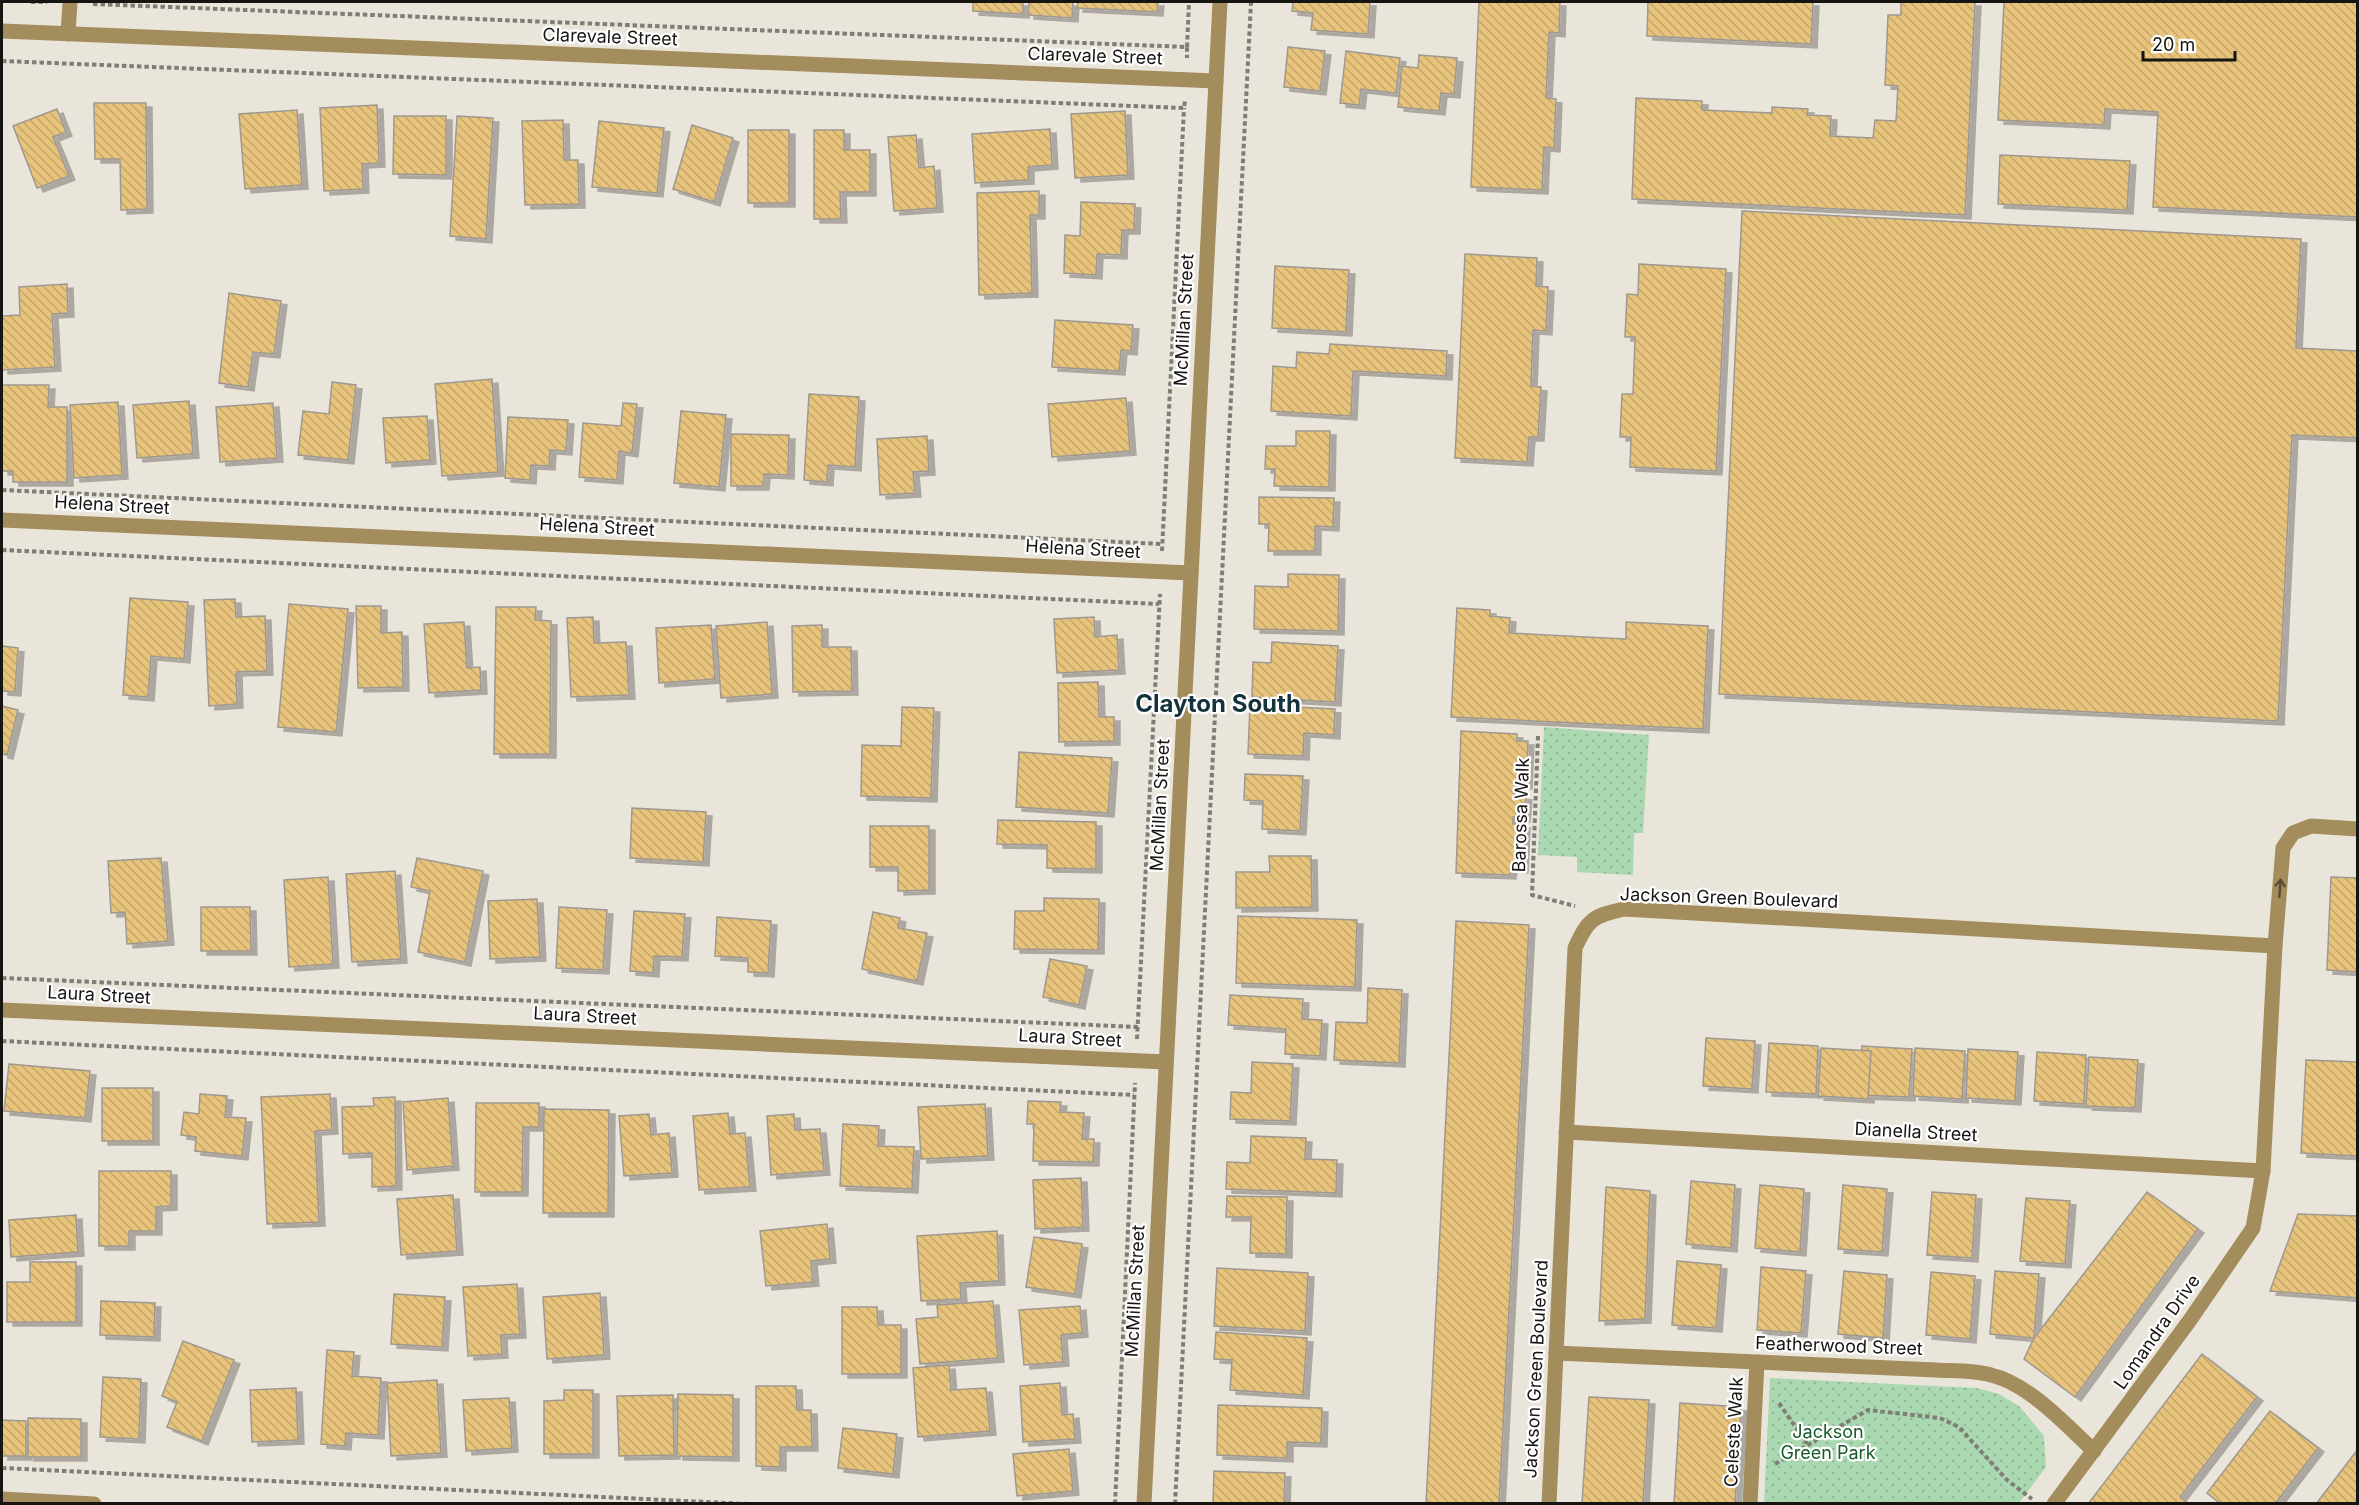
<svg xmlns="http://www.w3.org/2000/svg" width="2359" height="1505" font-family="Inter,sans-serif">
<style>
.park{fill:url(#park-dots)}
.building{fill:url(#building-back-hatch);stroke:#9e9990;stroke-width:1.5;filter:url(#shadow)}
.lines{fill:none;stroke-linecap:round;stroke-linejoin:round}
.path{stroke:#807d76;stroke-width:4;stroke-dasharray:4.5 3;stroke-linecap:butt}
.minor{stroke:#a48d5d;stroke-width:15}
.oneway{stroke:#564b34}
.labels{text-anchor:middle;stroke-width:4.5;stroke-linejoin:round;paint-order:stroke}
.street-label{font-size:18px;fill:#171512;stroke:#fff}
.park-label{font-size:18px;fill:#165b2b;stroke:#fff}
.district-label{font-size:24px;font-weight:bold;fill:#13323b;stroke:#fff}
</style>
<defs>
<pattern id="park-dots" width="8" height="8" patternUnits="userSpaceOnUse" patternTransform="scale(1.5)"><rect width="8" height="8" fill="#a9d8b1"/><path d="M2 2h.1M6 6h.1" fill="none" stroke="#91b897" stroke-width="1.8" stroke-linecap="round"/></pattern>
<pattern id="building-back-hatch" width="6" height="6" patternUnits="userSpaceOnUse" patternTransform="scale(1.5)"><rect width="6" height="6" fill="#e8c37c"/><path d="M-1 5l2 2M0 0l6 6M5-1l2 2" fill="none" stroke="#c6a76a"/></pattern>
<filter id="shadow"><feDropShadow dx="6" dy="4" stdDeviation="0" flood-color="#0004"/></filter>
</defs>
<rect width="100%" height="100%" fill="#eae5db"/>
<g class="park">
<polygon points="1544,727 1649,735 1643,833 1634,833 1633,875 1577,872 1577,857 1538,855"/>
<polygon points="1770,1378 1977,1388 1999,1394 2019,1406 2044,1436 2046,1467 2019,1503 1764,1503"/>
</g>
<g class="building">
<polygon points="973,2 1023,2 1023,14 973,11"/>
<polygon points="1029,2 1073,2 1072,18 1028,15"/>
<polygon points="1078,2 1158,2 1157,12 1077,8"/>
<polygon points="1293,2 1370,2 1368,34 1311,30 1313,13 1292,11"/>
<polygon points="1479,2 1560,2 1559,33 1549,32 1546,98 1556,99 1554,148 1544,147 1542,190 1471,187"/>
<polygon points="1648,2 1813,2 1811,44 1647,36"/>
<polygon points="1901,2 1975,2 1965,215 1632,199 1636,98 1702,101 1702,110 1772,113 1772,107 1808,109 1807,115 1831,116 1830,136 1873,138 1875,120 1896,121 1898,86 1885,85 1888,15 1901,15"/>
<polygon points="2004,2 2358,2 2358,217 2153,207 2158,112 2105,109 2104,125 1998,120"/>
<polygon points="1288,47 1325,51 1320,91 1284,87"/>
<polygon points="1346,51 1400,58 1396,93 1361,89 1359,105 1340,103"/>
<polygon points="1419,55 1457,58 1454,94 1441,93 1439,111 1398,107 1402,66 1418,68"/>
<polygon points="94,103 146,103 147,209 121,210 120,159 95,159"/>
<polygon points="377,105 379,163 362,164 363,189 324,191 320,108"/>
<polygon points="57,109 66,132 53,137 69,176 37,188 13,126"/>
<polygon points="297,110 302,185 245,189 239,114"/>
<polygon points="1125,111 1128,175 1075,178 1071,114"/>
<polygon points="394,116 446,116 446,175 393,174"/>
<polygon points="457,116 493,118 486,239 450,236"/>
<polygon points="563,120 564,160 578,160 579,204 525,205 522,121"/>
<polygon points="599,121 664,128 657,193 592,187"/>
<polygon points="692,125 733,138 714,202 673,189"/>
<polygon points="1050,129 1052,165 1028,167 1028,180 975,183 972,134"/>
<rect x="748" y="130" width="41" height="73"/>
<polygon points="814,130 844,130 844,150 870,150 870,192 840,192 841,219 814,219"/>
<polygon points="916,135 919,168 934,166 937,208 894,211 888,137"/>
<polygon points="2000,155 2130,161 2127,210 1998,204"/>
<polygon points="1039,191 1039,215 1030,215 1032,293 979,295 977,193"/>
<polygon points="1081,202 1135,204 1134,230 1122,230 1121,255 1097,254 1096,275 1064,273 1065,235 1080,236"/>
<polygon points="1742,211 2301,239 2296,348 2358,351 2358,438 2292,435 2278,721 1719,694"/>
<polygon points="1465,254 1537,258 1536,286 1548,287 1546,331 1533,330 1531,386 1541,387 1538,437 1529,437 1527,462 1455,458"/>
<polygon points="1639,264 1726,269 1716,471 1630,467 1631,437 1620,437 1622,394 1633,394 1635,337 1625,337 1627,294 1638,295"/>
<polygon points="1275,266 1349,270 1346,332 1272,328"/>
<polygon points="67,284 68,313 52,314 55,367 2,370 2,316 20,315 19,287"/>
<polygon points="229,293 281,301 274,354 253,352 248,387 219,383"/>
<polygon points="1055,320 1133,325 1131,351 1121,350 1119,371 1052,367"/>
<polygon points="1330,344 1447,351 1446,376 1353,371 1351,416 1271,411 1273,366 1296,368 1297,352 1329,354"/>
<polygon points="492,379 498,472 442,476 435,384"/>
<polygon points="332,382 356,385 348,460 298,455 303,411 329,414"/>
<polygon points="2,385 49,385 48,407 67,407 67,482 13,482 13,471 2,471"/>
<polygon points="809,394 859,397 855,467 828,465 827,482 804,480"/>
<polygon points="1126,398 1130,451 1052,457 1048,404"/>
<polygon points="189,401 193,454 137,458 133,405"/>
<polygon points="118,402 122,475 74,478 70,405"/>
<polygon points="273,403 277,458 220,462 216,407"/>
<polygon points="623,403 637,404 632,453 619,451 617,480 579,477 583,423 621,426"/>
<polygon points="681,411 726,415 719,487 674,483"/>
<polygon points="427,416 430,460 386,463 383,418"/>
<polygon points="508,417 568,420 566,451 550,450 549,466 531,465 530,480 505,478"/>
<polygon points="1296,431 1330,431 1329,487 1274,486 1275,469 1265,469 1266,446 1296,446"/>
<polygon points="731,434 789,435 788,475 764,474 763,486 731,486"/>
<polygon points="927,436 929,471 913,472 915,493 880,495 877,439"/>
<polygon points="1259,497 1334,498 1333,527 1315,526 1315,551 1268,551 1269,524 1259,524"/>
<polygon points="1288,574 1339,575 1338,631 1254,629 1255,586 1288,587"/>
<polygon points="130,598 188,602 184,659 151,656 148,697 123,695"/>
<polygon points="235,599 236,617 265,616 267,671 236,672 237,704 209,706 204,600"/>
<polygon points="289,604 348,609 336,732 278,727"/>
<polygon points="356,606 381,606 381,633 402,632 403,687 358,688"/>
<polygon points="496,607 536,607 535,620 551,621 550,754 494,754"/>
<polygon points="1457,608 1490,610 1490,616 1510,618 1509,633 1626,639 1626,622 1708,626 1703,729 1451,717"/>
<polygon points="593,617 594,643 626,642 629,695 571,697 567,618"/>
<polygon points="1094,617 1095,637 1117,635 1119,670 1057,673 1054,619"/>
<polygon points="464,622 467,668 480,667 481,690 429,693 424,624"/>
<polygon points="767,622 772,694 721,698 716,626"/>
<polygon points="711,625 715,679 659,683 656,628"/>
<polygon points="822,625 822,647 851,647 852,691 793,692 792,626"/>
<polygon points="1272,642 1338,646 1335,702 1252,697 1253,662 1271,663"/>
<polygon points="2,646 18,648 15,692 2,691"/>
<polygon points="1098,682 1099,717 1114,717 1114,741 1059,742 1058,683"/>
<polygon points="1250,705 1335,709 1334,735 1304,733 1303,756 1248,754"/>
<polygon points="2,706 18,710 7,755 2,754"/>
<polygon points="902,707 934,708 931,798 861,796 862,745 901,746"/>
<polygon points="1461,731 1517,734 1517,741 1528,741 1526,785 1515,784 1514,795 1526,796 1524,818 1513,817 1513,824 1524,824 1522,869 1511,868 1510,875 1456,873"/>
<polygon points="1019,752 1112,758 1108,813 1016,807"/>
<polygon points="1245,774 1303,776 1300,831 1262,829 1263,801 1244,800"/>
<polygon points="632,808 706,812 703,862 630,858"/>
<polygon points="998,820 1096,822 1096,869 1047,868 1047,845 997,844"/>
<polygon points="870,826 929,826 929,890 898,891 898,867 870,867"/>
<polygon points="1269,856 1311,856 1312,907 1236,908 1236,872 1270,872"/>
<polygon points="161,858 168,941 127,944 125,912 111,913 108,861"/>
<polygon points="417,858 483,871 465,962 418,952 430,891 411,887"/>
<polygon points="395,871 401,959 352,962 346,874"/>
<polygon points="328,877 333,964 289,967 284,880"/>
<polygon points="2331,877 2358,878 2358,972 2327,970"/>
<polygon points="1044,898 1099,899 1098,950 1014,949 1015,911 1044,911"/>
<polygon points="537,899 540,957 490,959 488,901"/>
<polygon points="201,907 250,907 251,951 201,951"/>
<polygon points="559,907 607,910 603,970 556,968"/>
<polygon points="634,911 685,914 682,957 654,956 653,973 630,971"/>
<polygon points="873,912 900,918 898,928 927,933 917,981 862,969"/>
<polygon points="1238,916 1357,920 1355,987 1236,983"/>
<polygon points="717,917 771,921 768,973 748,972 748,958 715,956"/>
<polygon points="1456,921 1529,925 1499,1504 1426,1504"/>
<polygon points="1050,959 1087,966 1079,1005 1043,997"/>
<polygon points="1368,988 1402,990 1399,1063 1334,1060 1336,1022 1367,1023"/>
<polygon points="1230,995 1303,999 1302,1019 1322,1020 1320,1056 1285,1054 1286,1029 1228,1025"/>
<polygon points="1706,1038 1755,1041 1752,1089 1703,1086"/>
<polygon points="1769,1043 1818,1046 1816,1094 1766,1092"/>
<polygon points="1862,1046 1912,1049 1909,1097 1859,1095"/>
<polygon points="1821,1048 1871,1051 1868,1099 1818,1096"/>
<polygon points="1915,1048 1965,1051 1962,1099 1913,1096"/>
<polygon points="1968,1049 2018,1052 2015,1101 1966,1098"/>
<polygon points="2037,1052 2086,1055 2084,1104 2034,1101"/>
<polygon points="2089,1057 2138,1060 2135,1108 2086,1106"/>
<polygon points="2306,1060 2358,1062 2358,1156 2301,1153"/>
<polygon points="1252,1062 1293,1064 1290,1121 1230,1119 1231,1092 1251,1093"/>
<polygon points="9,1064 90,1071 85,1118 4,1111"/>
<rect x="102" y="1088" width="51" height="53"/>
<polygon points="200,1094 227,1096 225,1117 246,1118 242,1156 195,1151 196,1137 181,1135 184,1112 199,1114"/>
<polygon points="330,1094 332,1130 315,1131 319,1222 267,1224 261,1097"/>
<polygon points="395,1097 396,1186 372,1187 372,1153 343,1154 342,1107 374,1106 373,1098"/>
<polygon points="448,1098 453,1166 407,1170 403,1102"/>
<polygon points="1028,1101 1061,1102 1060,1112 1084,1113 1082,1139 1094,1139 1093,1162 1033,1161 1034,1124 1027,1124"/>
<polygon points="476,1103 539,1103 539,1127 523,1127 522,1192 475,1192"/>
<polygon points="985,1104 988,1156 921,1159 918,1107"/>
<polygon points="544,1109 609,1110 608,1213 543,1213"/>
<polygon points="728,1113 730,1134 745,1133 750,1187 699,1190 693,1116"/>
<polygon points="649,1114 651,1135 669,1133 672,1173 624,1176 619,1116"/>
<polygon points="794,1114 795,1130 820,1129 824,1171 771,1175 767,1116"/>
<polygon points="843,1124 879,1126 878,1146 914,1147 912,1189 840,1186"/>
<polygon points="1251,1136 1306,1138 1305,1159 1337,1160 1336,1193 1226,1189 1227,1162 1250,1163"/>
<polygon points="99,1171 171,1171 171,1206 156,1207 156,1231 129,1231 129,1246 99,1246"/>
<polygon points="1081,1178 1083,1227 1035,1229 1033,1180"/>
<polygon points="1691,1181 1735,1185 1731,1248 1686,1244"/>
<polygon points="1760,1185 1804,1189 1800,1252 1755,1248"/>
<polygon points="1843,1185 1887,1189 1882,1252 1838,1249"/>
<polygon points="1606,1187 1650,1191 1645,1319 1599,1321"/>
<polygon points="1932,1192 1976,1195 1972,1258 1927,1255"/>
<polygon points="2147,1192 2198,1229 2075,1397 2024,1359 2034,1338"/>
<polygon points="453,1195 457,1251 401,1255 397,1199"/>
<polygon points="1227,1196 1287,1197 1286,1254 1250,1253 1251,1217 1226,1217"/>
<polygon points="2026,1198 2070,1201 2065,1264 2020,1261"/>
<polygon points="2298,1214 2358,1216 2358,1298 2270,1291"/>
<polygon points="76,1215 78,1252 11,1257 9,1220"/>
<polygon points="827,1224 830,1259 811,1261 813,1282 766,1286 760,1231"/>
<polygon points="997,1231 999,1281 960,1283 961,1299 921,1301 917,1236"/>
<polygon points="1034,1237 1082,1244 1075,1294 1026,1287"/>
<polygon points="1677,1261 1721,1265 1716,1328 1672,1325"/>
<polygon points="30,1262 76,1262 76,1322 7,1322 7,1282 30,1282"/>
<polygon points="1761,1267 1806,1271 1801,1333 1757,1330"/>
<polygon points="1217,1268 1308,1273 1305,1331 1214,1326"/>
<polygon points="1844,1271 1887,1275 1883,1338 1838,1334"/>
<polygon points="1995,1271 2039,1274 2034,1338 1990,1334"/>
<polygon points="1931,1272 1975,1276 1970,1339 1926,1335"/>
<polygon points="517,1284 520,1334 501,1335 502,1354 468,1356 463,1287"/>
<polygon points="600,1293 604,1355 547,1359 543,1297"/>
<polygon points="394,1294 445,1297 442,1347 391,1344"/>
<polygon points="101,1301 155,1303 154,1337 100,1335"/>
<polygon points="993,1301 998,1358 920,1364 916,1319 938,1317 937,1305"/>
<polygon points="1080,1306 1082,1333 1061,1335 1063,1362 1024,1365 1019,1310"/>
<polygon points="842,1307 877,1307 878,1325 901,1325 901,1374 842,1374"/>
<polygon points="1216,1332 1307,1338 1303,1395 1230,1390 1232,1360 1214,1359"/>
<polygon points="183,1341 234,1360 202,1441 167,1427 177,1402 162,1396"/>
<polygon points="327,1350 354,1352 352,1376 381,1378 378,1435 346,1433 345,1446 321,1444"/>
<polygon points="2202,1354 2257,1397 2180,1497 2189,1504 2088,1504"/>
<polygon points="949,1365 951,1390 986,1388 990,1431 918,1437 913,1368"/>
<polygon points="103,1377 141,1379 139,1439 100,1437"/>
<polygon points="437,1380 441,1453 391,1456 387,1383"/>
<polygon points="1060,1383 1062,1415 1073,1414 1075,1439 1023,1442 1020,1386"/>
<polygon points="756,1386 796,1386 797,1410 811,1410 812,1447 780,1447 780,1467 756,1466"/>
<polygon points="296,1388 298,1440 252,1442 250,1390"/>
<polygon points="564,1390 593,1390 593,1454 544,1454 544,1401 564,1400"/>
<polygon points="678,1394 733,1395 733,1457 677,1456"/>
<polygon points="673,1395 674,1455 619,1456 617,1396"/>
<polygon points="1589,1397 1649,1400 1643,1504 1582,1504"/>
<polygon points="509,1398 512,1448 466,1451 463,1400"/>
<polygon points="1680,1403 1741,1407 1735,1504 1674,1504"/>
<polygon points="1218,1405 1322,1408 1321,1443 1287,1442 1287,1458 1217,1455"/>
<polygon points="2270,1411 2318,1448 2275,1504 2221,1504 2207,1493"/>
<polygon points="28,1418 81,1419 81,1457 28,1457"/>
<polygon points="2,1420 26,1421 26,1456 2,1456"/>
<polygon points="843,1428 897,1434 893,1474 838,1468"/>
<polygon points="1069,1449 1073,1491 1017,1496 1013,1454"/>
<polygon points="2358,1449 2358,1504 2316,1504"/>
<polygon points="1214,1471 1285,1473 1284,1504 1213,1504"/>
</g>
<g class="lines">
<g class="path">
<polyline points="31,2 47,2"/>
<polyline points="93,4 1187,47 1187,58"/>
<polyline points="1187,47 1189,2"/>
<polyline points="2,61 1184,108 1185,101"/>
<polyline points="2,490 1162,544"/>
<polyline points="2,550 1159,604"/>
<polyline points="1162,551 1184,108"/>
<polyline points="1538,736 1532,895 1575,906"/>
<polyline points="2,978 1138,1027"/>
<polyline points="1137,1039 1160,594"/>
<polyline points="2,1041 1134,1095"/>
<polyline points="1779,1403 1808,1445"/>
<polyline points="1775,1464 1868,1410 1940,1418 1959,1427 2007,1480 2032,1499"/>
<polyline points="2,1468 748,1504"/>
<polyline points="1115,1504 1135,1083"/>
<polyline points="1175,1504 1251,2"/>
</g>
<g class="minor">
<polyline points="2,31 1216,81"/>
<polyline points="68,34 70,2"/>
<polyline points="2,520 1191,573"/>
<polyline points="2,1010 1166,1062"/>
<polyline points="1566,1132 2263,1171"/>
<path d="M1556 1353 1936 1370C1954 1371 1974 1370 1991 1375 2029 1384 2066 1425 2094 1451"/>
<polyline points="2,1499 94,1504"/>
<polyline points="1144,1504 1220,2"/>
<path d="M1549 1504 1575 948C1588 919 1593 916 1624 909L2275 946"/>
<polyline points="1750,1504 1757,1362"/>
<polyline points="2054,1504 2190,1320 2253,1228 2263,1171 2275,946 2283,848 2293,833 2311,826 2358,829"/>
</g>
</g>
<defs><path id="oneway-shaft" d="M-6 0H5M1.5-3L5.5 0L1.5 3" fill="none" stroke-width="1.6" stroke-linecap="round" stroke-linejoin="round" transform="scale(1.5)"/></defs>
<use class="oneway" href="#oneway-shaft" transform="translate(2280 888) rotate(-86)"/>
<g class="labels">
<g class="street-label">
<text transform="translate(610 37) rotate(2)" y="6">Clarevale Street</text>
<text transform="translate(1095 56) rotate(2)" y="6">Clarevale Street</text>
<text transform="translate(1184 320) rotate(-87)" y="6">McMillan Street</text>
<text transform="translate(112 505) rotate(3)" y="6">Helena Street</text>
<text transform="translate(597 527) rotate(3)" y="6">Helena Street</text>
<text transform="translate(1083 549) rotate(3)" y="6">Helena Street</text>
<text transform="translate(1160 805) rotate(-87)" y="6">McMillan Street</text>
<text transform="translate(1521 815) rotate(-88)" y="6">Barossa Walk</text>
<text transform="translate(1729 898) rotate(2)" y="6">Jackson Green Boulevard</text>
<text transform="translate(99 995) rotate(3)" y="6">Laura Street</text>
<text transform="translate(585 1016) rotate(3)" y="6">Laura Street</text>
<text transform="translate(1070 1038) rotate(3)" y="6">Laura Street</text>
<text transform="translate(1916 1132) rotate(3)" y="6">Dianella Street</text>
<text transform="translate(1135 1291) rotate(-87)" y="6">McMillan Street</text>
<text transform="translate(2157 1332) rotate(-55)" y="6">Lomandra Drive</text>
<text transform="translate(1839 1346) rotate(2)" y="6">Featherwood Street</text>
<text transform="translate(1536 1369) rotate(-87)" y="6">Jackson Green Boulevard</text>
<text transform="translate(1734 1432) rotate(-87)" y="6">Celeste Walk</text>
</g>
<g class="park-label">
<text x="1828" y="1438">Jackson<tspan x="1828" dy="21">Green Park</tspan></text>
</g>
<g class="district-label">
<text x="1218" y="712">Clayton South</text>
</g>
</g>
<rect width="2359" height="1505" fill="none" stroke="#171512" stroke-width="6"/>
<path d="M2143 51v9h92v-9" fill="none" stroke="#171512" stroke-width="3"/>
<text x="2152" y="51" font-size="18" fill="#171512" stroke="#ffffff" stroke-width="4.5" paint-order="stroke">20 m</text>
</svg>
